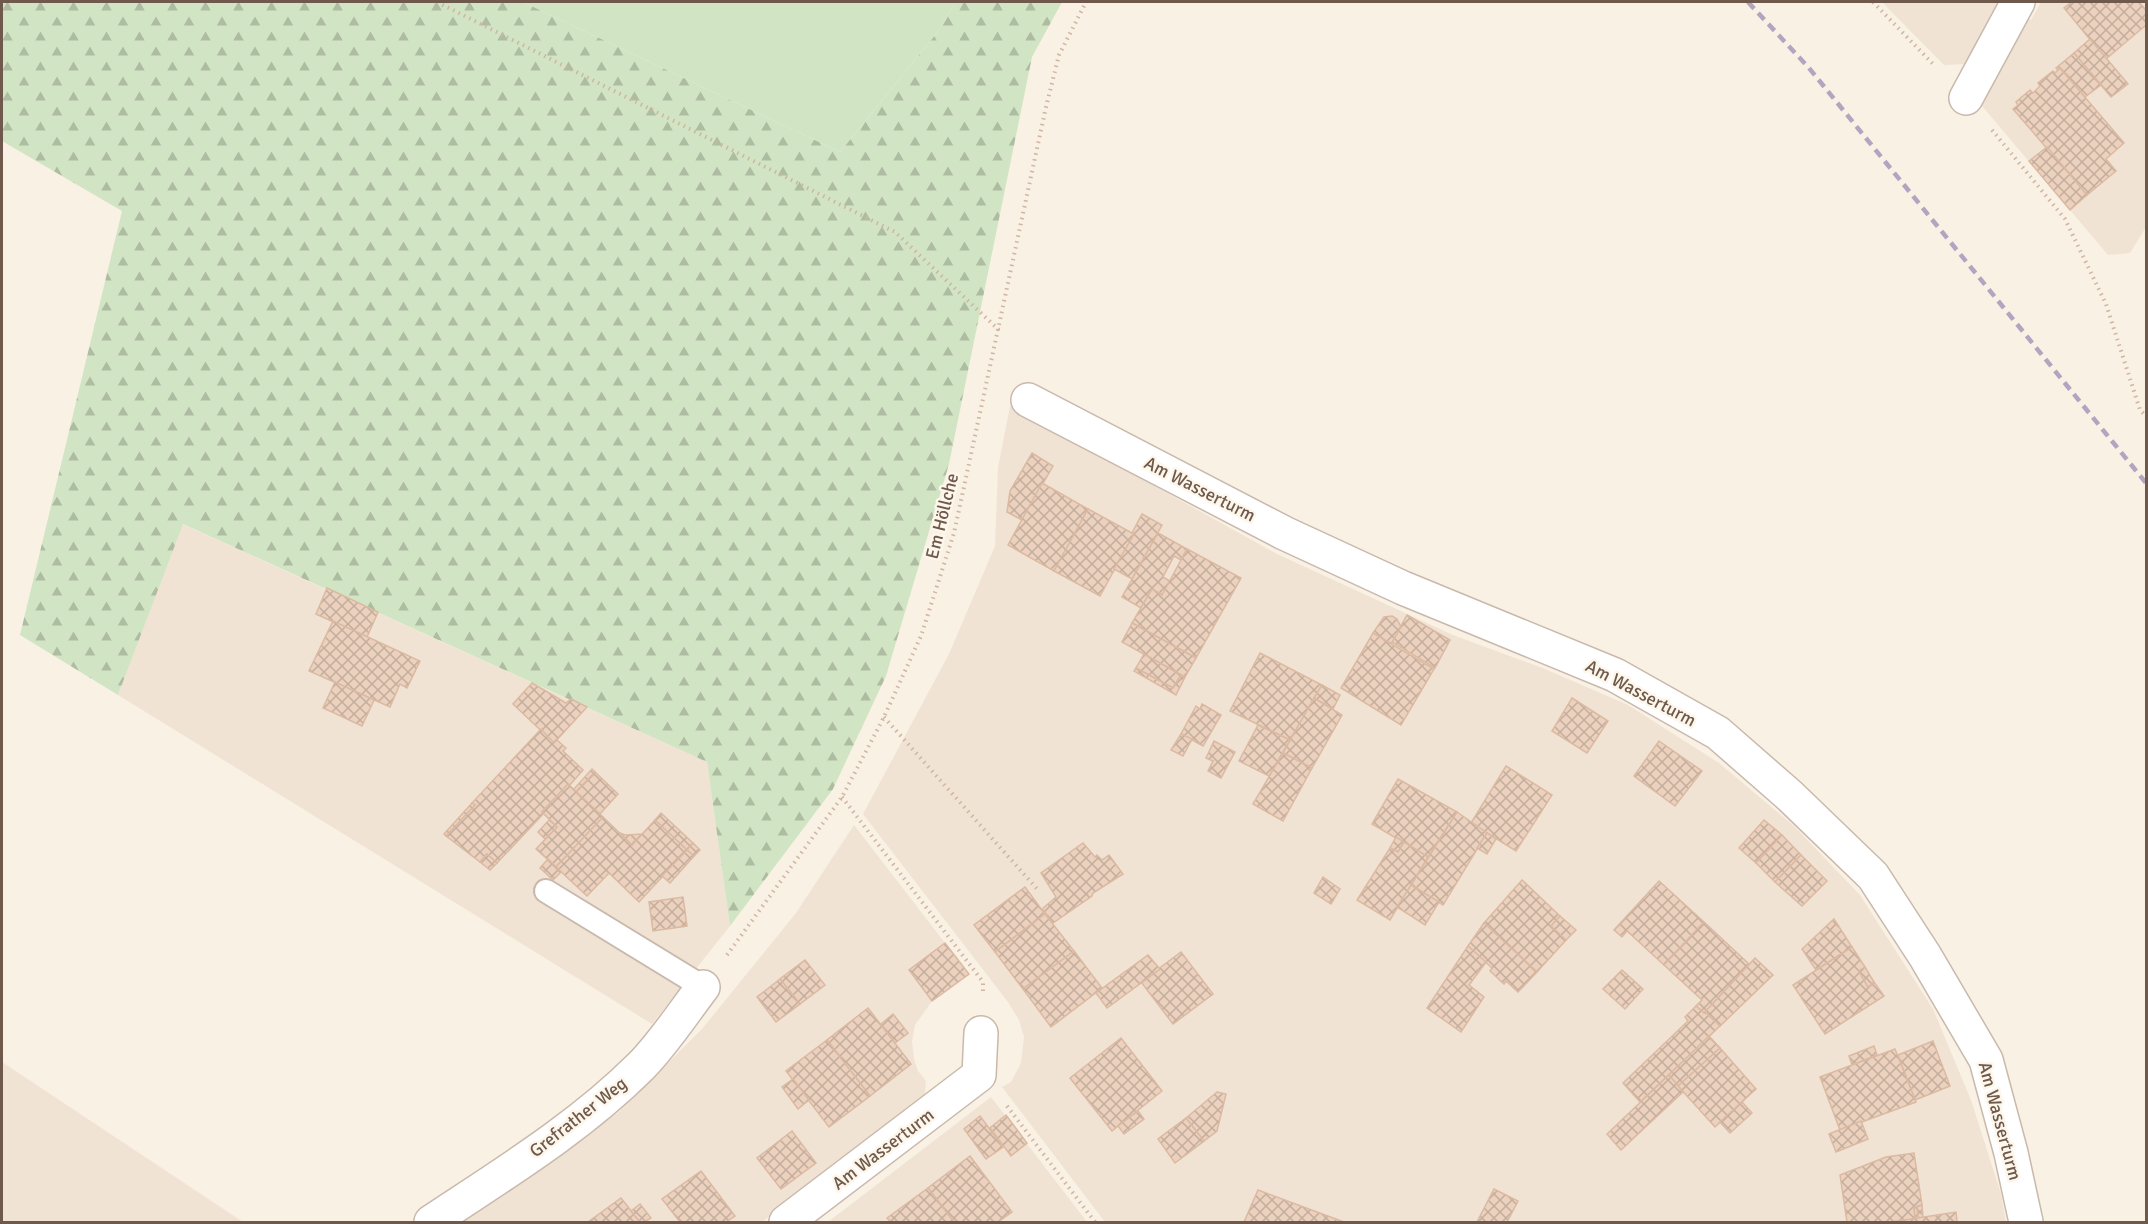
<svg xmlns="http://www.w3.org/2000/svg" width="2148" height="1224" font-family="Signika,sans-serif">
<style>
.residential{fill:#f0e3d3}
.green{fill:#d1e5c4}
.forest{fill:url(#forest-firs)}
.building{fill:url(#building-cross-hatch);stroke:#dcb9a1;stroke-width:1.5}
.lines{fill:none;stroke-linecap:round;stroke-linejoin:round}
.service-casing{stroke:#c9b9ac;stroke-width:26}
.minor-casing{stroke:#c9b9ac;stroke-width:36}
.path{stroke:#d0b5a2;stroke-width:4;stroke-dasharray:1.5 4.5;stroke-linecap:butt}
.service{stroke:#fff;stroke-width:22}
.minor{stroke:#fff;stroke-width:33}
.rail{stroke:#b4a4c1;stroke-width:4.5;stroke-dasharray:9 6;stroke-linecap:butt}
.labels{text-anchor:middle;stroke-width:5;stroke-linejoin:round;paint-order:stroke}
.street-label{font-size:18px;fill:#6f594d;stroke:#fdf6ea}
</style>
<defs>
<pattern id="forest-firs" width="22" height="20" patternUnits="userSpaceOnUse" patternTransform="scale(1.5)"><rect width="22" height="20" fill="#d1e5c4"/><path d="M5 1l3.5 6h-7zM16 11l3.5 6h-7z" fill="#aebda1"/></pattern>
<pattern id="building-cross-hatch" width="8" height="8" patternUnits="userSpaceOnUse" patternTransform="scale(1.5)"><rect width="8" height="8" fill="#ecd1bf"/><path d="M0 0l8 8M0 8l8-8" fill="none" stroke="#c3ad9d"/></pattern>
</defs>
<rect width="100%" height="100%" fill="#f9f1e4"/>
<g class="residential">
<polygon points="1882,2 2003,2 1966,64 1944,65"/>
<polygon points="2041,2 2146,2 2146,227 2130,253 2108,255 1977,100 2020,15 2031,20"/>
<polygon points="1010,406 1277,554 1453,635 1545,669 1628,705 1719,763 1794,826 1860,895 1933,1009 1971,1100 2001,1194 2006,1222 1105,1222 1002,1087 1011,1082 1021,1063 1024,1037 1019,1020 1008,1002 863,814 949,654 995,546 998,468"/>
<polygon points="182,524 707,762 730,926 652,1024 118,695"/>
<polygon points="854,825 969,974 932,1001 915,1025 912,1041 914,1059 918,1071 926,1081 925,1093 919,1103 762,1222 461,1222 619,1112 702,1029 796,913"/>
<polygon points="2,1062 243,1222 2,1222"/>
<polygon points="991,1097 1087,1222 828,1222"/>
</g>
<polygon class="green" points="523,2 956,2 936,34 840,152"/>
<polygon class="forest" points="2,2 523,2 840,152 936,34 956,2 1062,2 1032,57 949,464 886,676 833,789 730,926 707,762 183,524 118,695 20,635 122,211 2,141"/>
<g class="building">
<polygon points="2072,2 2139,2 2146,10 2146,25 2106,59 2064,8"/>
<polygon points="2090,39 2128,84 2111,97 2074,53"/>
<polygon points="2074,53 2101,85 2085,97 2060,68 2058,70 2056,68"/>
<polygon points="2060,68 2124,143 2106,159 2116,171 2087,195 2013,109 2018,105 2016,102 2030,90 2033,93 2040,86 2038,83 2053,71 2055,73"/>
<polygon points="2047,147 2087,195 2070,210 2029,161"/>
<polygon points="1032,453 1053,466 1022,520 1007,512 1010,491"/>
<polygon points="1042,483 1088,509 1054,571 1008,545"/>
<polygon points="1088,509 1134,534 1100,596 1054,571"/>
<polygon points="1142,514 1162,525 1132,579 1114,569 1134,534 1132,533"/>
<polygon points="1158,533 1187,549 1181,560 1174,556 1163,577 1170,581 1162,595 1152,589 1141,608 1122,597"/>
<polygon points="1187,549 1241,578 1196,658 1132,623 1152,589 1162,595"/>
<polygon points="327,588 378,612 367,637 316,614"/>
<polygon points="1407,615 1450,640 1435,668 1392,642"/>
<polygon points="1392,616 1397,619 1401,627 1391,644 1373,633 1384,617"/>
<polygon points="333,621 420,661 407,688 400,684 390,707 309,671"/>
<polygon points="1132,623 1196,658 1185,677 1122,642"/>
<polygon points="1373,633 1434,669 1401,725 1341,688"/>
<polygon points="1260,653 1322,685 1290,740 1230,711"/>
<polygon points="1144,654 1181,675 1173,688 1136,668"/>
<polygon points="1136,668 1173,688 1181,675 1185,677 1176,695 1134,671"/>
<polygon points="335,682 374,700 362,726 323,708"/>
<polygon points="532,683 566,703 571,699 587,707 554,743 513,704"/>
<polygon points="1322,685 1340,695 1333,709 1314,698"/>
<polygon points="1314,698 1342,715 1312,768 1283,753"/>
<polygon points="1572,698 1608,721 1587,753 1552,731"/>
<polygon points="1202,704 1221,715 1203,746 1181,734 1196,706 1200,709"/>
<polygon points="1258,725 1290,740 1269,776 1239,761"/>
<polygon points="541,729 554,743 557,740 566,748 563,751 583,770 569,786 568,784 542,812 543,814 497,863 487,854 480,862 446,836 475,805 472,803"/>
<polygon points="1181,734 1192,739 1183,756 1171,750"/>
<polygon points="1214,741 1235,752 1221,778 1208,771 1213,761 1206,758"/>
<polygon points="1659,741 1702,771 1675,806 1634,776"/>
<polygon points="1283,753 1312,768 1283,821 1253,804"/>
<polygon points="1506,766 1552,795 1516,851 1471,823"/>
<polygon points="592,769 595,772 576,792 573,790"/>
<polygon points="595,772 618,794 600,814 576,792"/>
<polygon points="1398,779 1457,812 1428,857 1372,824"/>
<polygon points="568,784 603,817 556,867 536,849 557,827 542,812"/>
<polygon points="472,803 475,805 446,836 444,834"/>
<polygon points="1457,812 1487,833 1443,905 1411,885"/>
<polygon points="661,813 693,843 687,850 655,820"/>
<polygon points="603,817 632,845 655,820 687,850 639,902 609,873 587,896 556,867"/>
<polygon points="549,820 557,827 545,839 538,832"/>
<polygon points="1764,820 1782,835 1756,863 1739,848"/>
<polygon points="620,833 625,835 642,834 632,845"/>
<polygon points="1487,833 1496,839 1487,854 1477,848"/>
<polygon points="1782,835 1801,855 1775,882 1756,863"/>
<polygon points="1396,837 1404,842 1398,852 1390,848"/>
<polygon points="1404,842 1428,857 1390,920 1357,900 1390,848 1398,852"/>
<polygon points="693,843 700,850 694,856 687,850"/>
<polygon points="1083,843 1095,857 1097,855 1102,860 1109,855 1123,874 1093,893 1092,896 1053,923 1042,909 1056,897 1041,873"/>
<polygon points="687,850 694,856 670,883 662,876"/>
<polygon points="487,854 497,863 490,870 480,862"/>
<polygon points="1801,855 1827,881 1802,906 1775,882"/>
<polygon points="548,859 561,872 553,880 540,868"/>
<polygon points="1323,877 1340,889 1331,904 1314,893"/>
<polygon points="1522,880 1560,916 1551,926 1566,940 1537,972 1484,923"/>
<polygon points="1659,881 1704,922 1664,965 1627,931 1622,937 1614,930"/>
<polygon points="1411,885 1439,902 1425,925 1397,907"/>
<polygon points="1025,887 1045,914 995,952 974,925"/>
<polygon points="683,897 687,926 653,931 649,902"/>
<polygon points="1045,914 1074,951 1023,989 995,952"/>
<polygon points="1560,916 1576,930 1566,940 1551,926"/>
<polygon points="1834,919 1852,947 1816,970 1802,949"/>
<polygon points="1704,922 1749,964 1704,1013 1696,1006 1702,1000 1664,965"/>
<polygon points="1484,923 1537,972 1518,992 1506,981 1504,984 1490,971 1492,968 1468,946"/>
<polygon points="945,943 969,974 932,1001 909,970"/>
<polygon points="1468,946 1486,962 1469,985 1484,997 1461,1032 1427,1008"/>
<polygon points="1852,947 1865,967 1859,971 1868,987 1874,982 1884,996 1825,1034 1793,985"/>
<polygon points="1074,951 1102,988 1051,1027 1023,989"/>
<polygon points="1181,952 1213,994 1173,1024 1141,982"/>
<polygon points="1148,955 1160,969 1107,1008 1096,993"/>
<polygon points="1755,958 1773,975 1720,1026 1705,1012"/>
<polygon points="805,960 825,985 800,1004 780,979"/>
<polygon points="1865,967 1874,982 1868,987 1859,971"/>
<polygon points="1622,970 1643,989 1625,1009 1603,989"/>
<polygon points="780,979 800,1004 776,1022 757,997"/>
<polygon points="1696,1006 1704,1013 1705,1012 1720,1026 1640,1102 1623,1083 1688,1021 1685,1017"/>
<polygon points="868,1008 911,1064 870,1096 827,1040"/>
<polygon points="893,1014 908,1033 895,1043 881,1024"/>
<polygon points="1709,1036 1720,1048 1678,1086 1669,1075"/>
<polygon points="1121,1038 1162,1091 1112,1131 1070,1078"/>
<polygon points="827,1040 870,1096 829,1127 786,1071"/>
<polygon points="1933,1041 1950,1086 1915,1100 1898,1055"/>
<polygon points="1874,1046 1877,1055 1852,1065 1849,1056"/>
<polygon points="1720,1048 1756,1089 1715,1127 1678,1086"/>
<polygon points="1895,1049 1916,1102 1840,1130 1820,1077"/>
<polygon points="1669,1075 1683,1092 1621,1150 1607,1134"/>
<polygon points="793,1079 809,1100 798,1109 782,1087"/>
<polygon points="1217,1092 1226,1094 1217,1131 1204,1141 1186,1118"/>
<polygon points="1742,1102 1752,1113 1730,1133 1720,1122"/>
<polygon points="1138,1111 1144,1119 1124,1134 1118,1126"/>
<polygon points="1006,1115 1027,1143 1011,1156 990,1128"/>
<polygon points="980,1116 1003,1147 986,1159 964,1129"/>
<polygon points="1186,1118 1204,1141 1175,1163 1158,1139"/>
<polygon points="1861,1121 1868,1139 1836,1152 1829,1134"/>
<polygon points="792,1131 816,1163 781,1189 757,1158"/>
<polygon points="1914,1153 1922,1205 1914,1207 1915,1219 1888,1222 1847,1222 1840,1175 1886,1157"/>
<polygon points="970,1156 1012,1212 998,1222 954,1222 928,1188"/>
<polygon points="701,1171 735,1216 726,1222 680,1222 662,1199"/>
<polygon points="928,1188 954,1222 891,1222 887,1218"/>
<polygon points="1494,1189 1518,1201 1507,1222 1477,1222"/>
<polygon points="1258,1190 1344,1222 1244,1222"/>
<polygon points="621,1198 640,1222 588,1222"/>
<polygon points="640,1204 651,1218 644,1222 640,1222 631,1211"/>
<polygon points="1922,1205 1923,1218 1918,1219 1917,1207"/>
<polygon points="1914,1207 1917,1207 1918,1219 1915,1219"/>
<polygon points="1956,1212 1957,1222 1899,1222 1898,1221"/>
</g>
<g class="lines">
<g class="service-casing">
<polyline id="service" points="546,891 703,987"/>
</g>
<g class="minor-casing">
<g id="minor">
<polyline points="1966,98 2018,2"/>
<polyline points="1028,400 1284,533 1403,588 1615,675 1718,733 1789,795 1873,876 1925,956 1986,1060 2011,1153 2026,1222"/>
<path d="M431 1222C503 1174 579 1128 641 1066 663 1044 683 1013 703 987"/>
<polyline points="786,1222 979,1075 981,1033"/>
</g>
</g>
<g class="path">
<polyline points="437,2 895,232 999,330"/>
<polyline points="1873,2 1935,66"/>
<polyline points="1992,130 2065,219 2106,304 2140,410 2146,416"/>
<polyline points="884,717 1038,890"/>
<polyline points="842,797 983,982 983,994"/>
<polyline points="727,955 842,797 884,717 921,636 954,533 1046,107 1059,55 1086,2"/>
<polyline points="1007,1106 1095,1222"/>
</g>
<use href="#service" class="service"/>
<use href="#minor" class="minor"/>
<polyline class="rail" points="1748,2 1809,68 2146,483"/>
</g>
<g class="labels">
<g class="street-label">
<text transform="translate(1200 489) rotate(27)" y="6">Am Wasserturm</text>
<text transform="translate(942 516) rotate(-76)" y="6">Em Höllche</text>
<text transform="translate(1641 693) rotate(28)" y="6">Am Wasserturm</text>
<text transform="translate(578 1117) rotate(-38)" y="6">Grefrather Weg</text>
<text transform="translate(2000 1121) rotate(75)" y="6">Am Wasserturm</text>
<text transform="translate(883 1149) rotate(-37)" y="6">Am Wasserturm</text>
</g>
</g>
<rect width="2148" height="1224" fill="none" stroke="#6f594d" stroke-width="6"/>
</svg>
